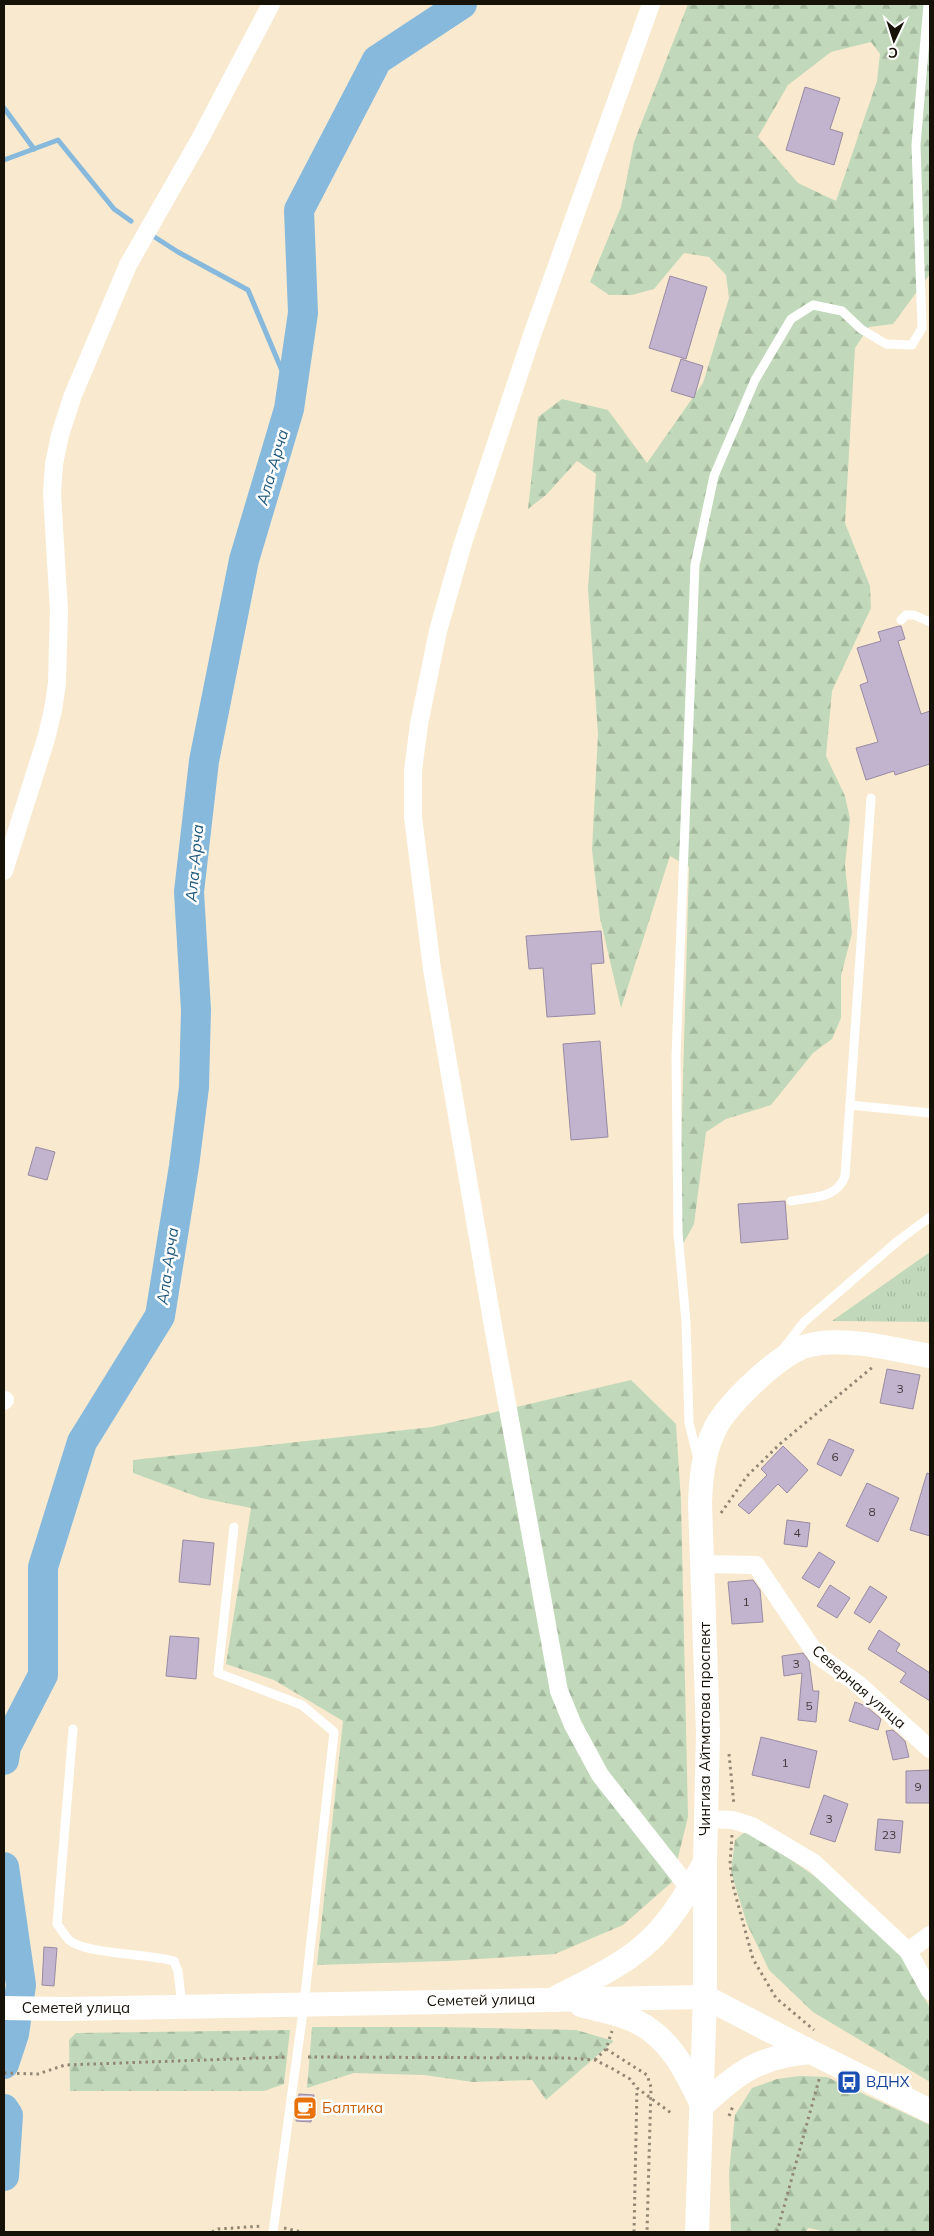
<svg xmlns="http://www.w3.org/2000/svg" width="934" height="2236" font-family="Mulish,sans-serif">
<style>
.grass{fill:url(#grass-tufts)}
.forest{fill:url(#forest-firs);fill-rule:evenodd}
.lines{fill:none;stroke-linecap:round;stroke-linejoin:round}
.stream{stroke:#87b9dc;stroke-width:5}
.river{stroke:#87b9dc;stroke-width:30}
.building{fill:#c2b4cf;stroke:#988aa3}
.path{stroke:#928774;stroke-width:3;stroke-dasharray:2.5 4;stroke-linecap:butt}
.service{stroke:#fff;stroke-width:9}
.minor{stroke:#fff;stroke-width:18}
.secondary{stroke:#fff;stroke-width:24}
.labels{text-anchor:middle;stroke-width:5;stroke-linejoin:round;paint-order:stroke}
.number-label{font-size:12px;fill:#423a3a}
.street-label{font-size:15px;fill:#171208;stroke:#fff}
.transit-label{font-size:15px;fill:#164399;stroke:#fff;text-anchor:start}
.food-label{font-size:15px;fill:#c56008;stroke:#fff;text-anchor:start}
.water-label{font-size:16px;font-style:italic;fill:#1e577b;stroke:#fff}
</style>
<defs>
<pattern id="grass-tufts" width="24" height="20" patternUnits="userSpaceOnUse" patternTransform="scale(1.25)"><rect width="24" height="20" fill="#c1d9ba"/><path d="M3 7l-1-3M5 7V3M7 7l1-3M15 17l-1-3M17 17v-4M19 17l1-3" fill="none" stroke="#a5b99e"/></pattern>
<pattern id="forest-firs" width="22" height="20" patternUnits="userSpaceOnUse" patternTransform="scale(1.25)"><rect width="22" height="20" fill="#c1d9ba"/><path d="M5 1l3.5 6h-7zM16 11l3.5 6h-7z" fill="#a5b99e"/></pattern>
</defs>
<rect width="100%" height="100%" fill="#f9eacf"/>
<polygon class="grass" points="930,1252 930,1322 832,1321"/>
<g class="forest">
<path d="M688 4H930V274L893 324 869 327 855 348 845 523 870 586 871 608 832 691 826 756 845 796 850 819 845 865 852 933 841 976V1018L832 1039 813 1053 771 1105 726 1119 706 1132 694 1224 683 1244 679 1222 689 867 670 856 621 1008 600 918 592 850 598 734 588 589 596 474 577 461 546 495 528 509 538 417 562 399 608 410 647 463 703 383 729 298 726 275 709 257 684 253 654 289 632 295H609L590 282 621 207 634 142ZM871 42 880 54 877 81 836 201 798 183 758 137 788 85 831 52Z"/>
<polygon points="631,1380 676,1424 681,1501 688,1817 672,1882 623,1925 555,1954 449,1961 317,1965 343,1721 274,1680 226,1664 251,1508 201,1498 133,1473 133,1460 432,1427"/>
<polygon points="745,1832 766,1842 837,1892 900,1953 930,2008 930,2082 813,2012 769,1970 747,1924 731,1872 735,1840"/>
<polygon points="312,2027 442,2027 576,2030 614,2041 546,2100 532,2080 473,2082 424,2075 354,2073 307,2088"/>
<polygon points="290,2030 284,2084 264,2091 70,2091 69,2040 76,2033"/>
<polygon points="800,2076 827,2077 930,2125 930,2232 827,2232 808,2228 806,2232 731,2232 729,2172 735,2115 752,2088 777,2079"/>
</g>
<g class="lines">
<g class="stream">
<polyline points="4,108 34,149"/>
<polyline points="4,160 58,140 114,209 131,221"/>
<polyline points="153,236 178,252 248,290 291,392"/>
</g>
<g class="river">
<polyline points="4,1760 6,1747 43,1675 43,1567 82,1442 160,1316 184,1166 194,1087 196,1010 189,892 204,761 244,560 289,409 303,313 299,210 377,60 462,4"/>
<polyline points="4,1867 21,1985 14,2034 4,2064"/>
<polyline points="4,2109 8,2115 4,2176"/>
</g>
</g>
<g class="building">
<polygon points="805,87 840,98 830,129 843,133 834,165 786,150"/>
<polygon points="670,276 707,287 686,359 649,348"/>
<polygon points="681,359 703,366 694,398 671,391"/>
<polygon points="899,626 901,626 905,639 898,641 921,714 930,711 930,764 895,775 894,771 866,780 856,748 878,742 860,685 868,682 857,648 881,641 878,632"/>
<polygon points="601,931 604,963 591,964 595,1014 547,1017 543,968 529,969 526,936"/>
<polygon points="600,1041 608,1137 571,1140 563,1044"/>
<polygon points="36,1147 55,1152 47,1180 28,1175"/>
<polygon points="785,1201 788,1239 741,1243 738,1204"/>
<polygon points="887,1369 920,1375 913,1409 880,1403"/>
<polygon points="829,1439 854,1450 841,1476 817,1464"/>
<polygon points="783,1446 808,1470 787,1493 778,1484 749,1514 738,1505 767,1475 761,1469"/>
<polygon points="927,1473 930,1474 930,1536 910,1530"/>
<polygon points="867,1483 899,1498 878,1542 846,1526"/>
<polygon points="787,1520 810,1523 807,1547 784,1544"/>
<polygon points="183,1540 214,1543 210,1585 179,1582"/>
<polygon points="819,1552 835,1562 819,1588 802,1578"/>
<polygon points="753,1580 760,1590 763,1622 732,1624 728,1582"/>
<polygon points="830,1585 850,1598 837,1618 817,1606"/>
<polygon points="870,1586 887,1597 870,1623 854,1613"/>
<polygon points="879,1630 900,1644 896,1651 930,1673 930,1701 900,1682 906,1673 868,1649"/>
<polygon points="170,1636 199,1638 196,1679 166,1676"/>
<polygon points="803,1653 809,1661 813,1691 819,1691 816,1722 798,1720 802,1673 784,1676 782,1656"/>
<polygon points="855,1702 866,1706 881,1719 878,1730 849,1721"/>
<polygon points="893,1730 905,1741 909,1757 893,1760 886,1731"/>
<polygon points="761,1737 817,1751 809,1788 752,1775"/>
<polygon points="930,1770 930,1803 906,1803 906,1771"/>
<polygon points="824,1795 848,1804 835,1842 810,1834"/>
<polygon points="878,1819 903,1821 900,1853 875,1850"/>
<polygon points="44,1947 57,1948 54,1986 42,1985"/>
<polygon points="299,2094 314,2095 311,2122 296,2121"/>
</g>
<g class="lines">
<g class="path">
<polyline points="721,1513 747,1476 781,1443 874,1366"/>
<polyline points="729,1754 734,1805"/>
<polyline points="732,1835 730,1864 733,1886 753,1959 776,1998 814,2030"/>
<polyline points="606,2049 647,2075 651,2087 647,2232"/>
<polyline points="308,2057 567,2058 595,2060 613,2069 630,2079 637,2088 671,2113"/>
<polyline points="595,2060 606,2049 612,2031"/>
<polyline points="4,2073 38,2074 65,2065 287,2057"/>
<polyline points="729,2116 733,2106"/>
<polyline points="284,2228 301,2232"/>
<polyline points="212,2232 218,2229 263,2226"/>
<polyline points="634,2232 637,2088"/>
<polyline points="777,2232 820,2076"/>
</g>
<g class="service">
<polyline points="901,620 906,615 914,615 930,622"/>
<polyline points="850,1105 930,1113"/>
<path d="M791 1201C812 1197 837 1199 845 1176L871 798"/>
<polyline points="783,1349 804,1322 899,1240 930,1217"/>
<polyline points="698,1459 689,1423 686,1322 678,1233 676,1056 695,565 714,476 755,380 791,319 813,305 842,311 861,329 886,344 912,345 922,328 916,145 928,4"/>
<polyline points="234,1527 218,1673 302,1705 334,1732 304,2004 273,2232"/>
<path d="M73 1729 57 1924C61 1929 64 1935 69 1940 84 1954 150 1954 174 1961L178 1971 182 2006"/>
</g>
<g class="minor">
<polyline points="651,4 532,335 463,543 438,631 419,724 413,771 413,817 432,969 493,1326 559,1691 573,1725 600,1775 689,1888"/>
<polyline points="4,871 46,739 53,710 57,683 59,611 52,494 54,464 60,435 73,395 128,265 200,139 271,4"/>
<polyline points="4,1401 5,1400"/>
<polyline points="703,1564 756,1565 816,1654 858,1684 930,1749"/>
<polyline points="707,1819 733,1820 752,1826 814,1863 908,1951 930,1991"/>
<polyline points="908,1951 930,1935"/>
</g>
<g class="secondary">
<path d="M559 1996C593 1979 632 1961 658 1932 677 1911 691 1886 705 1862"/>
<path d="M581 2005C598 2010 620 2013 637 2022 670 2038 686 2071 701 2103"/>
<polyline points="4,2008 64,2009 705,1997 811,2052 930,2111"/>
<path d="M702 2106C738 2072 760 2056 811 2052"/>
<path d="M697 2232 705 1997V1862L708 1733 700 1503C701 1479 703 1455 713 1433 724 1406 776 1358 803 1347 808 1345 815 1344 821 1343 854 1339 897 1350 930 1356"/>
</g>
</g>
<defs>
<g id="bus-square" transform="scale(1.25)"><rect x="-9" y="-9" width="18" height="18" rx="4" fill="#1a4fb4" stroke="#fff"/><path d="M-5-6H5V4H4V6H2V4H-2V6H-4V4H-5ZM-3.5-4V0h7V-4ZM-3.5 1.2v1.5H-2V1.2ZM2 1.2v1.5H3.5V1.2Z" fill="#fff"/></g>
<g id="cafe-square" transform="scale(1.25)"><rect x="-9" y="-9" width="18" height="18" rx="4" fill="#e8710a" stroke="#fff"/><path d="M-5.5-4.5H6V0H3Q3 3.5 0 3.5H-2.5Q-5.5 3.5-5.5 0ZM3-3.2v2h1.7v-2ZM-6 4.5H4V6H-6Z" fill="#fff"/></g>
</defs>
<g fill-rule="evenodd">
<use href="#bus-square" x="849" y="2082"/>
<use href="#cafe-square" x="305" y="2108"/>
</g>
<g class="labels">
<g class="number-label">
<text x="900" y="1393">3</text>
<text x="835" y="1461">6</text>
<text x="872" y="1516">8</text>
<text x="797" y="1537">4</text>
<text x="746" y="1606">1</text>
<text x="796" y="1668">3</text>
<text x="809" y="1710">5</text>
<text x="785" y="1767">1</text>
<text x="918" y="1791">9</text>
<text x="829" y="1823">3</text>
<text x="889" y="1839">23</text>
</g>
<g class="street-label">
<text transform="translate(859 1687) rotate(41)" y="5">Северная улица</text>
<text transform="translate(705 1729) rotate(-90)" y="5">Чингиза Айтматова проспект</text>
<text transform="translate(481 2000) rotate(-1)" y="5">Семетей улица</text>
<text x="76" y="2013">Семетей улица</text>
</g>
<g class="transit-label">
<text x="866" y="2087">ВДНХ</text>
</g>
<g class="food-label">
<text x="322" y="2113">Балтика</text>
</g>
<g class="water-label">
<text transform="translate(272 467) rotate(-74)" y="6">Ала-Арча</text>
<text transform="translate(194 863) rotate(-85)" y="6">Ала-Арча</text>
<text transform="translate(167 1266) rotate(-82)" y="6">Ала-Арча</text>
</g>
</g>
<rect width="934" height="2236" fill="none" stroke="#171208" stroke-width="10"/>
<g transform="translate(894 40) rotate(184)" stroke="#ffffff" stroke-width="4" paint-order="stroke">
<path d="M0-4L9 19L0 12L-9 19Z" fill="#171208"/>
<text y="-8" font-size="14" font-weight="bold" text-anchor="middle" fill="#171208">С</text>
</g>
</svg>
